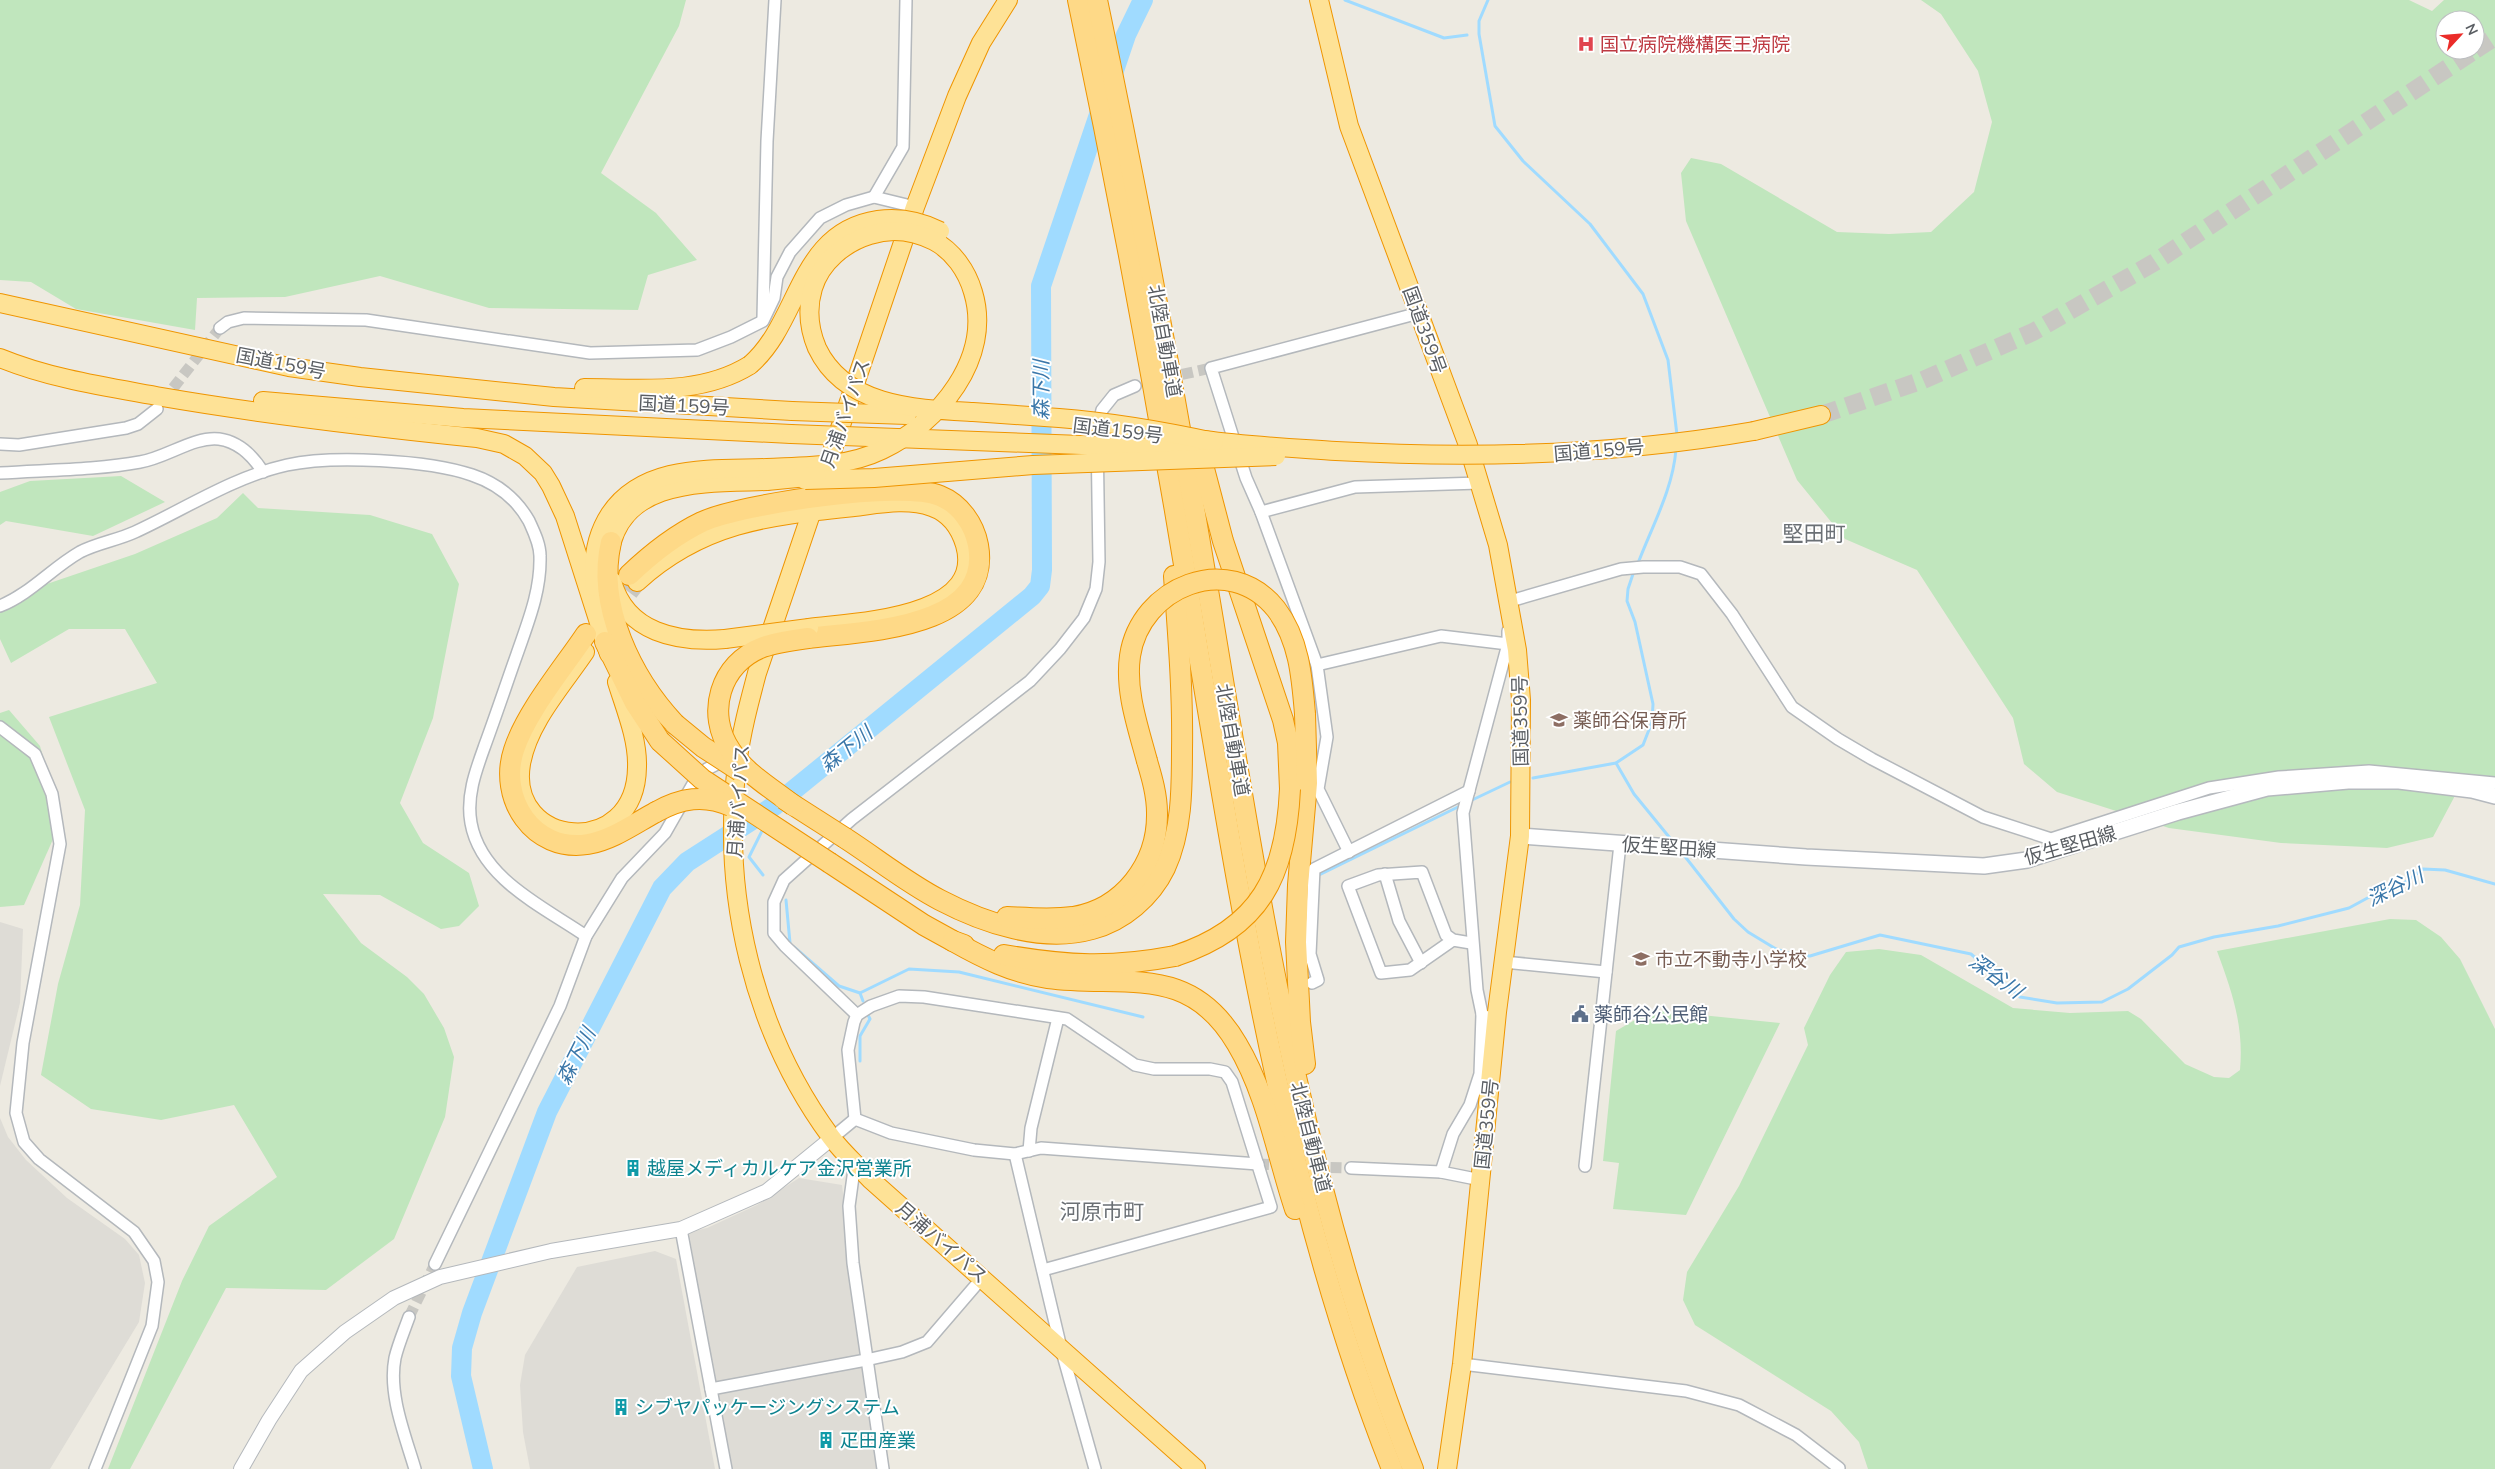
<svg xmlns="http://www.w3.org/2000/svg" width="2495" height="1469" font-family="Mulish,'Noto Sans JP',sans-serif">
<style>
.industrial{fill:#dedcd6}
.green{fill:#c0e6bd;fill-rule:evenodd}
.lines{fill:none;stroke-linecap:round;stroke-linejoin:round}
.stream{stroke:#a0dbff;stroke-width:3}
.river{stroke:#a0dbff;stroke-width:20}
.minor-tunnel{stroke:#c8c7c2;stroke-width:11;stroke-dasharray:11 5.5;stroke-linecap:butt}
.trunk-tunnel{stroke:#c8c7c2;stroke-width:18;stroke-dasharray:18 9;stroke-linecap:butt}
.minor-casing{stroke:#b4b8bc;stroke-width:14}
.tertiary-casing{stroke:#b4b8bc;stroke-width:16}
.secondary-casing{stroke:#b5b9be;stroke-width:18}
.trunk-casing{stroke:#ef9500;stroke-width:20}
.motorway-casing{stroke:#ef9500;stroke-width:22}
.minor{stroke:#fff;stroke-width:11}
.tertiary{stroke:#fff;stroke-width:14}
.secondary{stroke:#fff;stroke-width:15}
.trunk{stroke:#fee296;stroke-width:18}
.motorway{stroke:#fed987;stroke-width:20}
.trunk-bridge-casing{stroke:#ef9500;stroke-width:20;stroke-linecap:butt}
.motorway-bridge-casing{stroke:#ef9500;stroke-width:22;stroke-linecap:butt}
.trunk-bridge{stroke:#fee296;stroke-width:18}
.motorway-bridge{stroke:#fed987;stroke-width:20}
.labels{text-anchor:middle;stroke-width:4;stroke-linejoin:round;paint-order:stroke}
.health-label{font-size:19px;fill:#be3a42;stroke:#fff;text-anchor:start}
.street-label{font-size:19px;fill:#5a5e63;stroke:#fff}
.education-label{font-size:19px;fill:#785e54;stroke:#fff;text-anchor:start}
.service-label{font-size:19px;fill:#4e5e75;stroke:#fff;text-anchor:start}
.culture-label{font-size:19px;fill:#0d838f;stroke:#fff;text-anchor:start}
.water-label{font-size:20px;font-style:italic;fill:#3a77a9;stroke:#fff}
.quarter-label{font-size:21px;fill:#6b7075;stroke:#fff}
</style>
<rect width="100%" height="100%" fill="#edeae1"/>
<g class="industrial">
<polygon points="0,922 23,929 20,1003 0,1086"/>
<polygon points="0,1118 8,1137 26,1160 67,1198 125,1239 139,1255 145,1283 139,1322 50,1469 0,1469"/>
<polygon points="799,1178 842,1185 868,1403 879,1469 731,1469 712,1373 689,1232 707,1228 757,1205"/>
<polygon points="655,1251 676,1259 715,1469 530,1469 523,1432 520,1385 525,1355 577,1267"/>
</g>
<g class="green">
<polygon points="0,0 686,0 679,26 601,173 656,213 697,260 648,275 638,310 489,308 380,276 285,297 197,298 195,330 76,309 31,282 0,280"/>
<path d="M1921 0H2409L2432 11 2444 0H2495V777L2466 775 2433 837 2387 848 2281 843 2169 828 2057 792 2024 764 2013 718 1917 570 1845 539 1797 480 1686 221 1681 173 1691 158 1721 164 1837 232 1889 234 1931 232 1974 192 1992 122 1978 71 1941 14ZM2445 20H2475V50H2445Z"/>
<polygon points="121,476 165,502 93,536 6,521 0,525 0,492 30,481"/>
<polygon points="243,493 258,508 370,515 432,534 459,584 433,718 400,803 423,843 469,873 479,906 459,926 441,929 380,895 323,894 361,943 407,977 424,994 444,1028 454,1057 445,1117 394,1239 326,1290 226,1288 130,1469 108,1469 182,1281 209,1226 277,1177 234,1105 161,1120 91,1109 41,1075 58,984 80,905 85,810 49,717 157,683 125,629 69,629 11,663 0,639 0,611 38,587 135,554 217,518"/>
<polygon points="9,710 40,746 61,821 24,905 0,907 0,713"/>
<path d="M2390 919 2416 920 2441 937 2460 959 2495 1029V1469H1868L1859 1442 1831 1411 1695 1325 1683 1300 1687 1272 1739 1186 1808 1045 1804 1028 1830 975 1846 952 1879 949 1921 955 2013 1008 2070 1013 2128 1011 2141 1019 2185 1064 2214 1077 2229 1078 2240 1070C2244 1025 2232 992 2217 951Z"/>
<polygon points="1652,1010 1780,1023 1686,1215 1613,1209 1619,1163 1603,1161 1616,1031"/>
</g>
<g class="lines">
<g class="stream">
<polyline points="1345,0 1444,38 1467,35"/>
<polyline points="1488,0 1479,21 1479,34 1495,126 1523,161 1590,224 1643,294 1668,360 1677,435"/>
<path d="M1637 566C1651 528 1673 490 1676 449"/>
<polyline points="1616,763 1634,794 1674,843"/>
<polyline points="1533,778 1616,763 1643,745 1652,722 1653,704 1635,622 1627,601 1628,589 1634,571"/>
<polyline points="1470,801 1510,782"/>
<polyline points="770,814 774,806"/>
<polyline points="1683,854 1734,919 1748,932 1776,949 1794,955 1810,956 1880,935 1971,954 2020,997 2057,1003 2102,1002 2128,989 2172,955 2179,947 2214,937 2278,926 2349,908 2373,895 2404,883 2423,869 2445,870 2495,884"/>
<polyline points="763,875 749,857 764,827"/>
<polyline points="1317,876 1462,805"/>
<polyline points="786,900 790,943"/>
<polyline points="794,947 839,986 860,993 909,969 959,972 1143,1017"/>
<polyline points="860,993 863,1001"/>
<polyline points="860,1061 860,1036 870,1019 868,1015"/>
</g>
<polyline class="river" points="483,1469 461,1376 462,1348 472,1313 547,1112 662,888 687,862 774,806 1032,596 1040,586 1042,570 1041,286 1126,35 1143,0"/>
<g class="minor-tunnel">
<polyline points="1166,378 1211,368"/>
<polyline points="163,401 220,328"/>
<polyline points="1258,1164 1286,1165"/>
<polyline points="1314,1167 1351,1168"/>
<polyline points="409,1317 435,1264"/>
</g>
<g class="trunk-tunnel">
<polyline points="2475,50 2495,37"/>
<polyline points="1821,415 1923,380 2033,332 2155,262 2475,50"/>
<polyline points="613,614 637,582"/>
</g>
<g class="minor-casing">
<g id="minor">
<polyline points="874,197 903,147 906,0"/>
<polyline points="763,318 767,141 775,0"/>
<polyline points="220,328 228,322 244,318 366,320 590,353 697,350 731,337 763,321 774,298 777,277 790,252 820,218 846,205 874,197 915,207"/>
<polyline points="0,444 19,445 126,428 138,424 157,409"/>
<path d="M0 473C44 470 97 470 140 462 166 458 194 436 219 439 240 442 253 456 263 472"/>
<polyline points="1261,512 1355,487 1479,483"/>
<polyline points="1507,605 1507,602 1621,569 1643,567 1680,567 1701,574 1732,614 1792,707 1838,739 1872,759 1983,817 2051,839 2209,788 2279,777 2369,771 2495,783"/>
<path d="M0 606C30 594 52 568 80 552 97 543 118 540 135 532 185 509 233 477 287 465 332 455 428 460 472 475 496 483 516 498 529 521 534 532 540 544 540 556 541 591 528 622 517 654 506 685 496 715 485 745 476 770 466 796 471 823 481 879 544 907 586 936"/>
<polyline points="1317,665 1441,636 1508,644"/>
<polyline points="0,727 35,754 52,794 60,844 23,1043 16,1113 24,1142 39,1159 134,1232 154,1261 158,1282 152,1326 95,1469"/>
<polyline points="1349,852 1318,789 1327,737 1317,665 1261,512 1246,478 1211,368 1419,313"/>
<polyline points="1385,874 1399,921 1421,963"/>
<polyline points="1453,940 1446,935 1422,872 1378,875 1348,886 1381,973 1410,970 1453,940 1471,943"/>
<polyline points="1504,962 1606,972"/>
<polyline points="1312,983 1318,980 1310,954 1314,869 1469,791"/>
<polyline points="857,1015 785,946 774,933 774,902 784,880 852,819 1030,681 1060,649 1084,618 1096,589 1099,562 1097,432 1102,410 1114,395 1135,386"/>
<polyline points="1496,1024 1482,1014 1477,990 1463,813 1508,644 1508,631"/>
<polyline points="855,1119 848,1050 854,1022 857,1015 871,1006 899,996 924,997 1067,1019 1135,1065 1154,1069 1210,1069 1225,1072 1232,1082 1271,1207 1043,1270"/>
<polyline points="855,1119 891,1133 974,1150 1015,1154 1041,1148 1258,1164"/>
<polyline points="832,1138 855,1119"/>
<polyline points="1029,1151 1031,1128 1058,1018"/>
<polyline points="1015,1154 1061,1348 1095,1469"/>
<polyline points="855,1162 849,1206 853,1263 883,1469"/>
<polyline points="1585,1166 1620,844"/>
<polyline points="1351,1168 1441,1172 1481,1180"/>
<polyline points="1441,1172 1453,1134 1470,1105 1480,1074 1482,1014"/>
<polyline points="681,1229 726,1469"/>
<polyline points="435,1264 560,1006 586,936 622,878 665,833 697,777 707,769 717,764 728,764"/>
<path d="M409 1317C404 1331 398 1345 395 1358 388 1394 405 1435 415 1469"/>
<polyline points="1462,1364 1686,1391 1739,1405 1796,1435 1839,1468"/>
<polyline points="711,1389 866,1360 902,1352 927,1342 982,1278"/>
</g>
</g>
<g class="tertiary-casing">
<polyline id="tertiary" points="241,1469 269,1420 301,1371 345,1332 394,1298 440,1277 551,1251 681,1229 767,1191 832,1138"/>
</g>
<g class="secondary-casing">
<polyline id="secondary" points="1520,836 1806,857 1984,866 2027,860 2178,812 2267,788 2348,781 2399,781 2472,790 2495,796"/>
</g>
<g class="trunk-casing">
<g id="trunk">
<path d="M1008 0 981 43 957 96 915 207 757 673C749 703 741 733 737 765 721 894 753 1031 831 1137 842 1152 857 1165 870 1179L1196 1469"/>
<polyline points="1319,0 1349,126 1468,445 1498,545 1517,650 1521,700 1520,836 1497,1012 1462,1364 1447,1469"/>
<polyline points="0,303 289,367 360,377 554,397 792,411"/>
<path d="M0 358C51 379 108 387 162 397 266 415 371 427 477 438L504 444 525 456 543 473 551 486 565 516 609 654"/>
<path d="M584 388C640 388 700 396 750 365"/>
<polyline points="263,401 463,418 791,434"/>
<polyline points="1754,431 1821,415"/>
<path d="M609 555C620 477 707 483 767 481"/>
<path d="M612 581C626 633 678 643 725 639"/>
<path d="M637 582C703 522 769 516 854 507 879 504 907 498 932 507 949 513 960 528 965 545 986 619 853 622 809 628"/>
<path d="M595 587C592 561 595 537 610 514 644 463 714 470 767 468"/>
<path d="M585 652C562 686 528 723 521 764 507 848 636 861 637 767 638 739 625 708 617 682"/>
</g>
</g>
<g class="motorway-casing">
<g id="motorway">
<path d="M1078 0C1122 210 1161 420 1195 632 1242 915 1286 1201 1392 1469"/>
<path d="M1097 0C1141 210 1180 420 1215 632 1262 915 1306 1201 1413 1469"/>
<polyline points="1197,442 1223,541 1283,720 1288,743 1290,789"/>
<path d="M611 542C596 606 632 678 675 724"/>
<path d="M629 575C651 554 675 535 702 522 742 504 902 480 940 496 960 504 974 524 978 545 993 630 862 631 808 638"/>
<path d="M586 634C564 667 526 712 514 750 498 798 533 853 588 844 612 840 634 824 656 812"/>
<polyline points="605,642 635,703 660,741"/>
<polyline points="1305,714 1307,783 1298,885 1296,942 1300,1022 1305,1064"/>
<path d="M845 838C876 858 907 883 940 900 984 923 1042 943 1092 929 1123 921 1151 897 1165 868 1182 831 1182 789 1182 749 1183 691 1178 634 1174 576"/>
<polyline points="830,863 924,925 953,941 964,945"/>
<path d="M1007 917C1029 918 1051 920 1073 917 1123 909 1158 864 1157 813 1157 795 1152 778 1147 761"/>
<path d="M953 941C983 958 1013 973 1048 978 1125 988 1189 962 1237 1044 1267 1094 1277 1155 1295 1209"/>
<path d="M1004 955C1067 966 1112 968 1175 956"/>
</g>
</g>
<use href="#minor" class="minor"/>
<use href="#tertiary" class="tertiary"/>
<use href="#secondary" class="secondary"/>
<use href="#trunk" class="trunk"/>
<use href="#motorway" class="motorway"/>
<g class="trunk-bridge-casing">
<g id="trunk-bridge">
<path d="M750 365C801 321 797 232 878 220 900 217 920 221 940 231"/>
<polyline points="792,411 907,415"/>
<polyline points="791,434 1212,450"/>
<path d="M1204 440C1248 446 1292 448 1336 451 1476 459 1616 455 1754 431"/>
<path d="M767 468C806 466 847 467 882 450 939 423 993 358 973 292 967 271 953 251 934 241 914 231 891 228 870 235 844 243 821 262 813 288 807 308 809 329 817 348 845 407 916 409 973 412 1001 414 1030 416 1059 418 1111 422 1163 431 1214 442"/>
<polyline points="805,480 874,478 1033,465 1276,456"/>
<polyline points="767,481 817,476"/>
<polyline points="725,639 809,628"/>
</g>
</g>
<g class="motorway-bridge-casing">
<g id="motorway-bridge">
<polyline points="675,724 703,747 740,771"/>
<polyline points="660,741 702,779 830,863"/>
<path d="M1147 761C1138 727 1125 691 1130 656 1140 587 1229 550 1276 609 1299 639 1302 677 1305 714"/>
<polyline points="784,799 845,838"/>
<path d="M794 806C773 789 746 774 731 751 705 714 720 663 763 647 777 642 793 640 808 638"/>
<path d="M656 812C681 798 704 794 731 806"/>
<path d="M1175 956C1261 928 1286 875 1290 789"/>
</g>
</g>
<use href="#trunk-bridge" class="trunk-bridge"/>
<use href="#motorway-bridge" class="motorway-bridge"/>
</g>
<defs>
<g id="hospital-bare" transform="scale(1.35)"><path d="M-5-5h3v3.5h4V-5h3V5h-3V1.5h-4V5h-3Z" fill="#e0444e" stroke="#fff" stroke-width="2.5" paint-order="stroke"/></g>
<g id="school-bare" transform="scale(1.35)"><path d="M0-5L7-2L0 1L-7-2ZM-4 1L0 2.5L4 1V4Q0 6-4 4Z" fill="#8d6e63" stroke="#fff" stroke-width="2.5" paint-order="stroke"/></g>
<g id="civic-bare" transform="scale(1.35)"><path d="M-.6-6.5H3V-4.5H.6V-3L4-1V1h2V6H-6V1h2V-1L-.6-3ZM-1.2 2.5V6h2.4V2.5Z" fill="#5c6f8a" stroke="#fff" stroke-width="2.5" paint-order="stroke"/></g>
<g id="building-bare" transform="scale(1.35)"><path d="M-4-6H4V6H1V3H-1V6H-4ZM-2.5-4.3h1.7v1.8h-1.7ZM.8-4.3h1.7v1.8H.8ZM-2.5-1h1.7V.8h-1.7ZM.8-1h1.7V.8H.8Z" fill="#0f9aa8" stroke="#fff" stroke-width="2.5" paint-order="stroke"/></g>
</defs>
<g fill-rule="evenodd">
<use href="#hospital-bare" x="1586" y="44"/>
<use href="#school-bare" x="1559" y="720"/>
<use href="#school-bare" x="1641" y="959"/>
<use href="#civic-bare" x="1580" y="1014"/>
<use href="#building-bare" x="633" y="1168"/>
<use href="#building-bare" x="621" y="1407"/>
<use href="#building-bare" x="826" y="1440"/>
</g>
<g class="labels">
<g class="health-label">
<text x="1600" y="51">国立病院機構医王病院</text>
</g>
<g class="street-label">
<text transform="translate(1425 330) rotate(70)" y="7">国道359号</text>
<text transform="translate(1165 341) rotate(80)" y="7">北陸自動車道</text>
<text transform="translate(281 363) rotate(11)" y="7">国道159号</text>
<text transform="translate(684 405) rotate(3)" y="7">国道159号</text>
<text transform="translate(845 413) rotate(-71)" y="7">月浦バイパス</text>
<text transform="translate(1118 430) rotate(7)" y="7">国道159号</text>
<text transform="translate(1599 450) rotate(-5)" y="7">国道159号</text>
<text transform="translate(1520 721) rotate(-91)" y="7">国道359号</text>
<text transform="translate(1233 740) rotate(80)" y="7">北陸自動車道</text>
<text transform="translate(738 801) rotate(-86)" y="7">月浦バイパス</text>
<text transform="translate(2070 845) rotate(-16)" y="7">仮生堅田線</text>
<text transform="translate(1669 847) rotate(4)" y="7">仮生堅田線</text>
<text transform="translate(1486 1124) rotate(-84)" y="7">国道359号</text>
<text transform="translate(1311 1137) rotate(76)" y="7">北陸自動車道</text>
<text transform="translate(942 1242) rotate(41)" y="7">月浦バイパス</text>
</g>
<g class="education-label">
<text x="1573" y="727">薬師谷保育所</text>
<text x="1655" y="966">市立不動寺小学校</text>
</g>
<g class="service-label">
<text x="1594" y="1021">薬師谷公民館</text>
</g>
<g class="culture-label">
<text x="647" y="1175">越屋メディカルケア金沢営業所</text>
<text x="635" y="1414">シブヤパッケージングシステム</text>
<text x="840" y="1447">疋田産業</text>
</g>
<g class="water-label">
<text transform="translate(1041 390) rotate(-90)" y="7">森下川</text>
<text transform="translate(846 749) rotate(-39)" y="7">森下川</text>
<text transform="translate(2395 887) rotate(-26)" y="7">深谷川</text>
<text transform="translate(1996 976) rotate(36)" y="7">深谷川</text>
<text transform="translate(576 1056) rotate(-63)" y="7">森下川</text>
</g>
<g class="quarter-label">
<text x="1814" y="541">堅田町</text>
<text x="1102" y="1219">河原市町</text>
</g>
</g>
<g transform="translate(2460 35) rotate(64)"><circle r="24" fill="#ffffff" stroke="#bdbfc1"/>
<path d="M0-4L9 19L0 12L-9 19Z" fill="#eb2c29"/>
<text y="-8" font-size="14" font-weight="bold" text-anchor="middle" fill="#5a5e63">N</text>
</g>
</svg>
